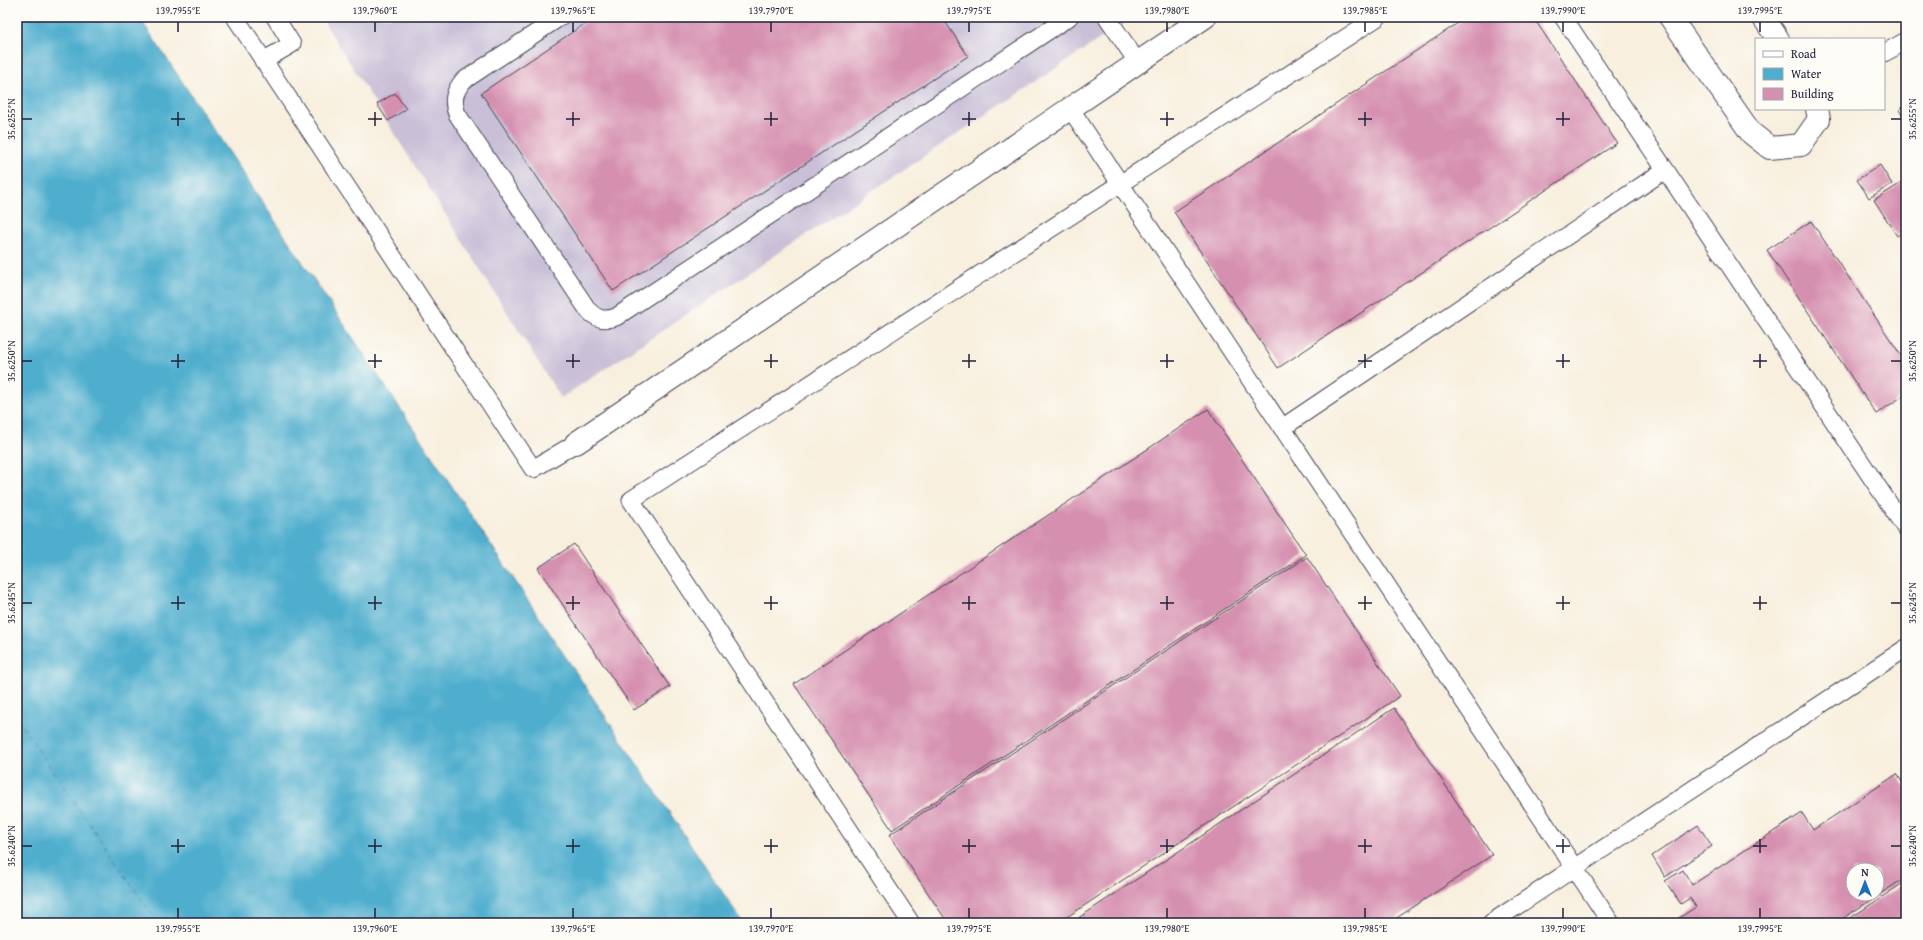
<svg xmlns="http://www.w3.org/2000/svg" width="1923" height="940" font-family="'Gentium Book Plus',serif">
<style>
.industrial{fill:#c9bfd7}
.water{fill:#4faece;stroke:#386884}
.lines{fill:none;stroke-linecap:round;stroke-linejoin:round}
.ferry{stroke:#345a76;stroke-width:1;stroke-dasharray:5 4;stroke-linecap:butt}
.building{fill:#d58faf;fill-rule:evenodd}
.lane-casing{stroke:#424153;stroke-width:19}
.street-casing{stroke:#424153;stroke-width:24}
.secondary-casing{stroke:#424153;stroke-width:24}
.lane{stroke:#fff;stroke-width:17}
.street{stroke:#fff;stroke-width:22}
.secondary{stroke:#fff;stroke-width:22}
.ticks{fill:none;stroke:#22223b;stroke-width:1.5}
.neatline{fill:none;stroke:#22223b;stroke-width:1.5}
.ticks-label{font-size:10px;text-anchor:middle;fill:#22223b}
</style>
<rect width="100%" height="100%" fill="#fdfcf7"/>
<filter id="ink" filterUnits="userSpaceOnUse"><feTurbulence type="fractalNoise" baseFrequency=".025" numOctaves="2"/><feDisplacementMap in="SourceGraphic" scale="8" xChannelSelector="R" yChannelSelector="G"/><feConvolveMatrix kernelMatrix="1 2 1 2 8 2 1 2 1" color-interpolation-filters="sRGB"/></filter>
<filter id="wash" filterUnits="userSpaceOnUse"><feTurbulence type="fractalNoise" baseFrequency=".012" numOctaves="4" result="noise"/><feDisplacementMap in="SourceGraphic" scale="16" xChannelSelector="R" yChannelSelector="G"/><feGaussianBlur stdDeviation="0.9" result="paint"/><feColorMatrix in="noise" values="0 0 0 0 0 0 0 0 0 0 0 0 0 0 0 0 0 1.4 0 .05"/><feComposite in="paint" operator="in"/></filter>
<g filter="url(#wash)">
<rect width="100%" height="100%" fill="#f8efde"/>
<polygon class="industrial" points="321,17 1133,17 561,398"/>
<polygon class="water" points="17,17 139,17 743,923 17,923"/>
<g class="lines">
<polyline class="ferry" points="17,719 158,923"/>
</g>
<g id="blocks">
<g class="building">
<polygon points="595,17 942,17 968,56 613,291 481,93"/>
<polygon points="1467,17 1533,17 1617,143 1278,368 1174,212"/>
<polygon points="395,93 406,109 388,121 377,104"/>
<polygon points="1906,105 1906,121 1899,110"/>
<polygon points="1880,165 1892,184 1869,198 1857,180"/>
<polygon points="1906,180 1906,230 1897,236 1874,200"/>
<polygon points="1811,221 1906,363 1906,394 1876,414 1767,250"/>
<polygon points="1208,409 1306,555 892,830 794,684"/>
<polygon points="574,544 670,687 634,710 538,568"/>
<polygon points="1307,557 1400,696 1058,923 948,923 889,835"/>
<polygon points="1394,708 1492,855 1389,923 1071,923"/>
<path d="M1897 774 1906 788V877L1836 923H1671L1696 907 1690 898 1681 904 1665 881 1683 870 1692 885 1802 813 1813 830ZM1853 870H1877V894H1853Z"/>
<polygon points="1698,825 1712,846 1665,877 1652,856"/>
<polygon points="1906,881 1906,923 1843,923"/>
</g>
</g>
</g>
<g filter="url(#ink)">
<use href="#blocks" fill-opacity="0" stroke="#424153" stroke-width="1"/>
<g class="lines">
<g class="lane-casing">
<g id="lane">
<polyline points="235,17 533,469 576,443"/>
<path d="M560 17 463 81C454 92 452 101 457 114L588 310C596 319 604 321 616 317L1069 17"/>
<polyline points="1107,17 1138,63"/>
<polyline points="1563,17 1906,529"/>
<polyline points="1884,53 1906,41"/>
<polyline points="263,61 292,44 275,17"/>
<polyline points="1070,108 1611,923"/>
<polyline points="1282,428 1665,170"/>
<polyline points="911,923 631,500 1378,17"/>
<polyline points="1491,923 1906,648"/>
</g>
</g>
<g class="street-casing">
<polyline id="street" points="576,443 1205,17"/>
</g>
<g class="secondary-casing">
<g id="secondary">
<polyline points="1670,17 1751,133 1770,148 1801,145 1819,119 1817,109"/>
<polyline points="1763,17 1778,39"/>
</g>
</g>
<use href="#lane" class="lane"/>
<use href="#street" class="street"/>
<use href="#secondary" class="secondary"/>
</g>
</g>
<path class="ticks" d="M178 22V32M375 22V32M573 22V32M771 22V32M969 22V32M1167 22V32M1365 22V32M1563 22V32M1760 22V32M178 112V126M375 112V126M573 112V126M771 112V126M969 112V126M1167 112V126M1365 112V126M1563 112V126M22 119H32M171 119H185M368 119H382M566 119H580M764 119H778M962 119H976M1160 119H1174M1358 119H1372M1556 119H1570M1891 119H1901M178 354V368M375 354V368M573 354V368M771 354V368M969 354V368M1167 354V368M1365 354V368M1563 354V368M1760 354V368M22 361H32M171 361H185M368 361H382M566 361H580M764 361H778M962 361H976M1160 361H1174M1358 361H1372M1556 361H1570M1753 361H1767M1891 361H1901M178 596V610M375 596V610M573 596V610M771 596V610M969 596V610M1167 596V610M1365 596V610M1563 596V610M1760 596V610M22 603H32M171 603H185M368 603H382M566 603H580M764 603H778M962 603H976M1160 603H1174M1358 603H1372M1556 603H1570M1753 603H1767M1891 603H1901M178 839V853M375 839V853M573 839V853M771 839V853M969 839V853M1167 839V853M1365 839V853M1563 839V853M1760 839V853M22 846H32M171 846H185M368 846H382M566 846H580M764 846H778M962 846H976M1160 846H1174M1358 846H1372M1556 846H1570M1753 846H1767M1891 846H1901M178 908V918M375 908V918M573 908V918M771 908V918M969 908V918M1167 908V918M1365 908V918M1563 908V918M1760 908V918"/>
<rect width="1923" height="940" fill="none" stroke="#fdfcf7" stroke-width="44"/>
<rect x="1755" y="38" width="130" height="72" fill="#fdfcf7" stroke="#a5a5ac"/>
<rect x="1763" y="51" width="20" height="6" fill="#ffffff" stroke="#a5a5ac"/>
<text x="1791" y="58" font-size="12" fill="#22223b">Road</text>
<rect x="1763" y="68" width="20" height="12" fill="#4faece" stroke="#a5a5ac"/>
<text x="1791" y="78" font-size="12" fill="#22223b">Water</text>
<rect x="1763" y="88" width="20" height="12" fill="#d58faf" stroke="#a5a5ac"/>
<text x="1791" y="98" font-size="12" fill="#22223b">Building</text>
<g transform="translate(1865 882)"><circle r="19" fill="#fdfcf7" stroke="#a5a5ac"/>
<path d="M0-3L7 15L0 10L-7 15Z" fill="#1f6fb2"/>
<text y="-6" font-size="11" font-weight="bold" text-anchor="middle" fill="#22223b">N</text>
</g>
<rect x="22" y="22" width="1879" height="896" class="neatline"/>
<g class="ticks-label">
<text x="178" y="14">139.7955°E</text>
<text x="375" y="14">139.7960°E</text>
<text x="573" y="14">139.7965°E</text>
<text x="771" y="14">139.7970°E</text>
<text x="969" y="14">139.7975°E</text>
<text x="1167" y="14">139.7980°E</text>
<text x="1365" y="14">139.7985°E</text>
<text x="1563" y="14">139.7990°E</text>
<text x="1760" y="14">139.7995°E</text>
<text transform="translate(11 119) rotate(-90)" y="4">35.6255°N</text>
<text transform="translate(1912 119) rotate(-90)" y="4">35.6255°N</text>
<text transform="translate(11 361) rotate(-90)" y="4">35.6250°N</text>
<text transform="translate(1912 361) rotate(-90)" y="4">35.6250°N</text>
<text transform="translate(11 603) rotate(-90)" y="4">35.6245°N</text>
<text transform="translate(1912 603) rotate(-90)" y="4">35.6245°N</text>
<text transform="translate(11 846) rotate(-90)" y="4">35.6240°N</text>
<text transform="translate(1912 846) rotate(-90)" y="4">35.6240°N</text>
<text x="178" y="932">139.7955°E</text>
<text x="375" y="932">139.7960°E</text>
<text x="573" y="932">139.7965°E</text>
<text x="771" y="932">139.7970°E</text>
<text x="969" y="932">139.7975°E</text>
<text x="1167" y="932">139.7980°E</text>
<text x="1365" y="932">139.7985°E</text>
<text x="1563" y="932">139.7990°E</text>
<text x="1760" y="932">139.7995°E</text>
</g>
</svg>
